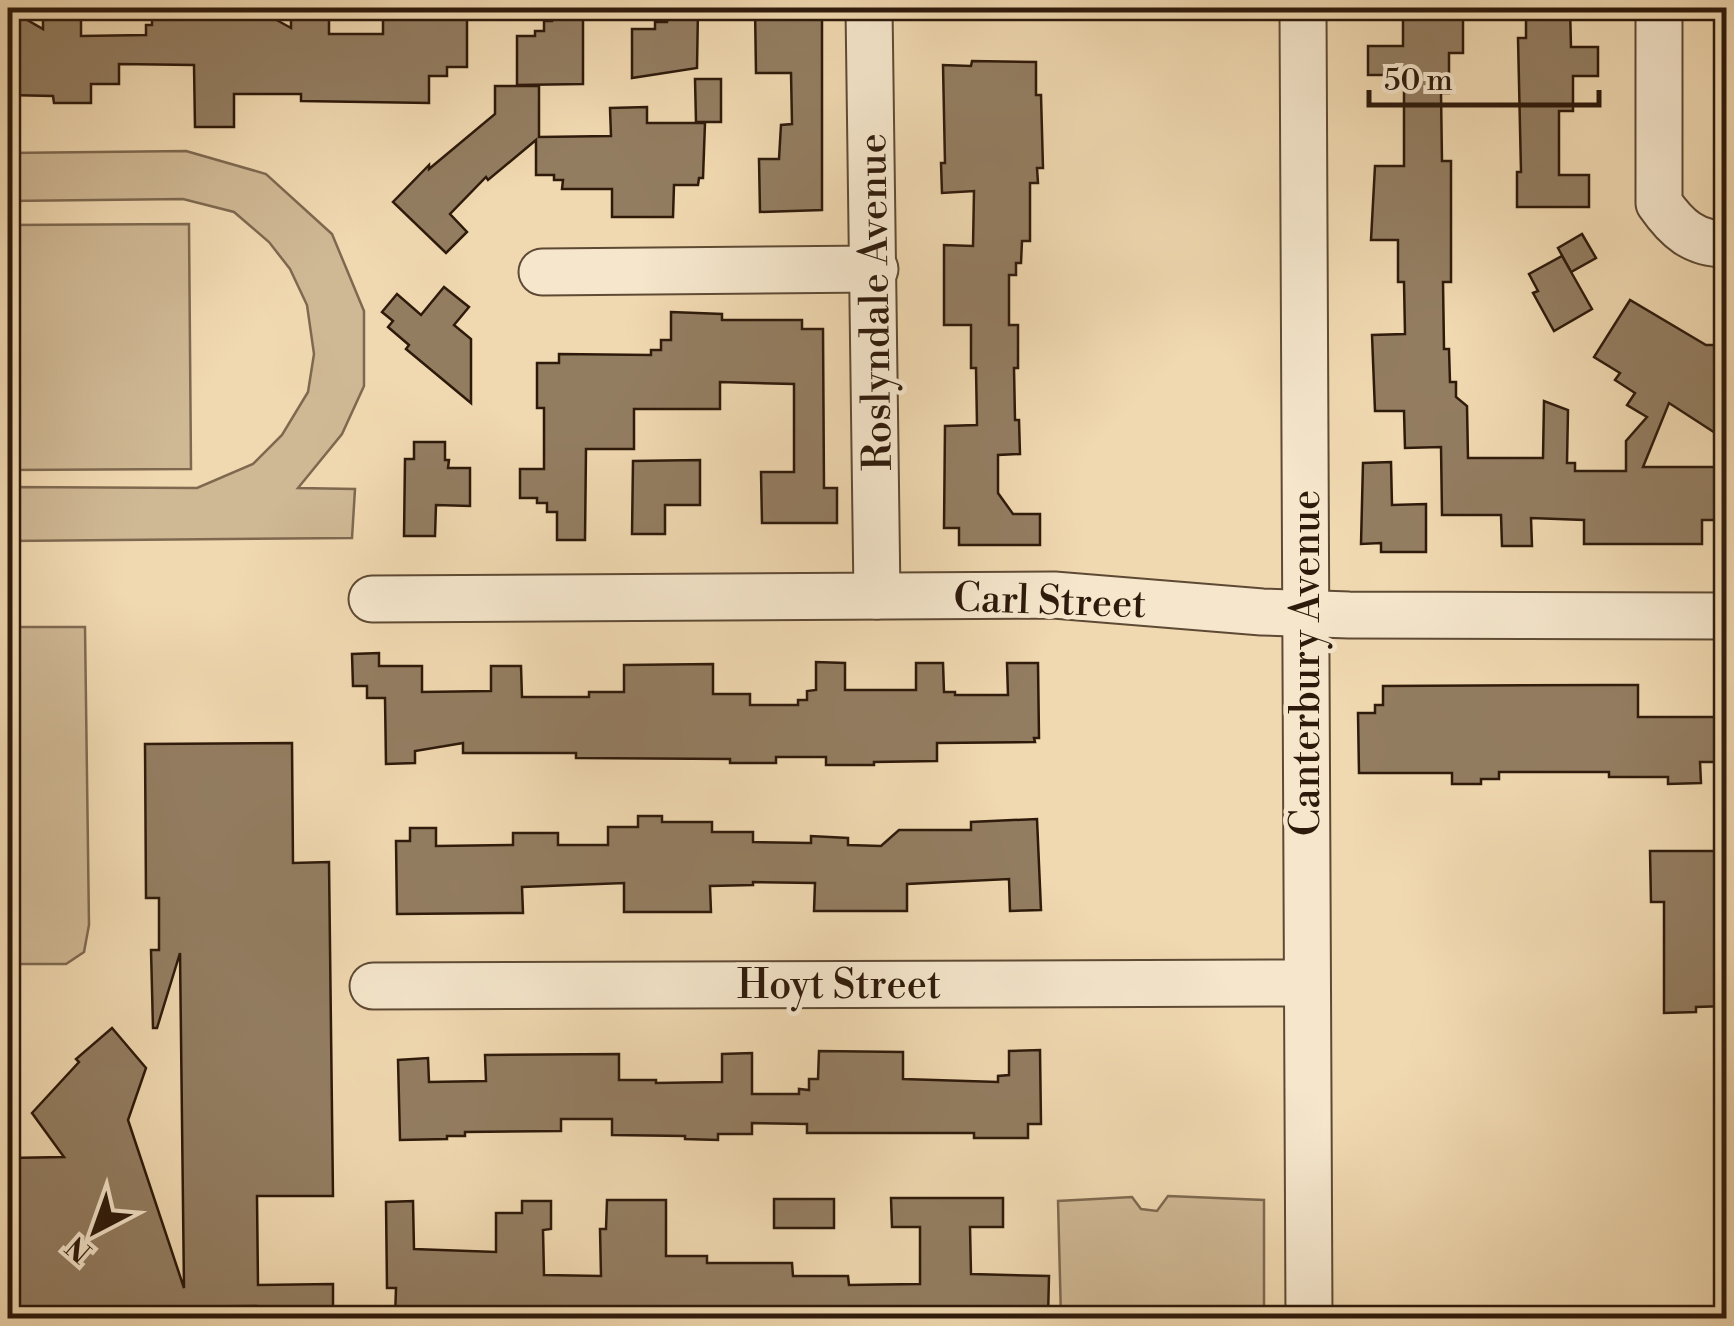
<svg xmlns="http://www.w3.org/2000/svg" width="1734" height="1326" font-family="'Libre Bodoni',serif">
<style>
.green{fill:#cfb894;stroke:#7e6950;stroke-width:2.5}
.building{fill:#937d61;stroke:#2e1a0b;stroke-width:2.5}
.lines{fill:none;stroke-linecap:round;stroke-linejoin:round}
.minor-casing{stroke:#5e4a34;stroke-width:49}
.minor{stroke:#f5e6cc;stroke-width:45}
.labels{text-anchor:middle;stroke-width:9;stroke-linejoin:round;paint-order:stroke}
.street-label{font-size:40px;fill:#2e1a0b;stroke:#f5e6cc}
</style>
<rect width="100%" height="100%" fill="#f0d8b0"/>
<filter id="stains"><feTurbulence type="fractalNoise" baseFrequency=".002" numOctaves="4"/><feColorMatrix values="0 0 0 0 .2 0 0 0 0 .09 0 0 0 0 .02 0 0 0 .5 -.17"/></filter>
<radialGradient id="worn" r=".72"><stop offset=".6" stop-color="#630" stop-opacity="0"/><stop offset="1" stop-color="#630" stop-opacity=".3"/></radialGradient>
<g class="green">
<polygon points="186,151 266,174 332,234 364,311 364,386 342,434 298,488 355,489 352,538 8,541 8,487 197,488 253,464 282,435 308,392 314,354 307,305 290,269 269,242 234,212 183,199 8,201 8,153"/>
<polygon points="189,224 191,469 8,470 8,225"/>
<polygon points="8,627 85,627 89,925 84,952 66,964 8,964"/>
<polygon points="1168,1196 1264,1200 1264,1318 1061,1318 1058,1201 1132,1197 1141,1209 1157,1211"/>
</g>
<g class="building">
<polygon points="43,8 81,8 81,36 146,35 146,25 152,25 152,19 175,19 175,8 255,8 291,28 291,8 329,8 329,34 383,34 383,8 467,8 467,67 447,67 447,76 429,76 429,103 301,101 301,94 234,94 234,127 195,127 194,65 119,64 119,84 91,84 91,103 54,103 53,96 8,95 8,9 43,29"/>
<polygon points="552,8 583,8 583,84 517,85 517,36 535,36 535,31 544,31 544,21 552,21"/>
<polygon points="668,8 698,8 697,68 632,78 632,29 655,29 655,22 667,22"/>
<polygon points="755,8 795,8 795,12 805,11 805,16 822,16 822,210 760,212 759,159 779,159 781,125 792,124 791,73 756,73"/>
<polygon points="1403,8 1463,8 1463,53 1449,53 1449,93 1441,93 1442,161 1451,161 1451,282 1443,282 1444,349 1449,349 1450,382 1456,382 1456,397 1467,406 1468,458 1543,458 1544,401 1568,410 1567,463 1575,463 1575,471 1626,471 1626,441 1647,417 1627,405 1635,393 1615,380 1620,373 1594,357 1630,300 1706,345 1726,345 1723,438 1669,403 1643,467 1726,467 1726,520 1702,520 1702,544 1584,544 1584,520 1531,518 1532,546 1502,546 1501,515 1442,515 1441,447 1405,448 1404,411 1375,411 1372,335 1405,334 1404,282 1398,282 1398,240 1371,240 1375,166 1404,166 1404,85 1397,85 1396,75 1368,75 1368,46 1403,46"/>
<polygon points="1526,8 1570,8 1571,47 1598,47 1598,76 1573,76 1573,111 1559,111 1559,175 1589,175 1589,207 1517,207 1517,172 1521,172 1518,38 1526,38"/>
<polygon points="972,61 1036,62 1036,95 1041,95 1043,168 1037,168 1038,183 1030,183 1030,241 1022,241 1021,263 1016,263 1016,275 1009,275 1009,325 1018,325 1018,368 1014,368 1015,420 1019,420 1020,454 998,455 998,493 1013,514 1040,514 1040,545 959,545 959,528 944,528 945,426 977,425 976,368 971,368 971,325 944,325 944,245 973,246 974,191 942,193 941,163 945,163 943,65 971,66"/>
<polygon points="695,79 721,79 721,122 696,122"/>
<polygon points="495,86 539,86 539,137 611,136 610,108 647,107 647,123 705,123 703,178 699,178 698,185 674,185 673,217 612,217 612,189 562,189 563,180 554,180 554,175 536,175 536,140 488,180 486,177 450,214 467,232 446,253 393,202 429,165 429,169 495,114"/>
<polygon points="1582,234 1596,258 1571,272 1558,248"/>
<polygon points="1562,256 1592,309 1554,331 1533,293 1538,291 1529,274"/>
<polygon points="444,287 469,307 454,325 471,339 471,403 406,349 409,345 388,327 393,321 382,312 397,294 421,315"/>
<polygon points="671,312 722,314 722,320 802,320 802,329 823,329 824,488 837,488 837,523 762,523 761,472 794,472 794,384 720,382 720,409 634,409 634,449 586,449 585,540 557,540 557,512 547,512 547,503 537,503 537,498 520,498 520,469 544,469 544,408 537,408 537,363 559,363 559,354 651,355 651,350 661,350 661,340 671,340"/>
<polygon points="414,442 445,442 445,460 449,460 448,468 470,468 470,506 436,505 435,536 404,536 405,459 414,459"/>
<polygon points="700,460 700,505 665,505 665,534 632,534 633,461"/>
<polygon points="1391,462 1392,505 1426,504 1426,552 1381,552 1381,543 1361,544 1363,463"/>
<polygon points="379,653 379,666 422,666 422,692 491,691 491,666 521,666 522,697 589,697 589,692 624,692 624,665 713,664 713,694 750,694 750,705 798,705 798,700 807,700 807,691 816,690 816,662 845,663 845,690 916,690 916,663 943,663 944,692 955,692 955,695 1008,695 1007,663 1038,663 1039,738 1034,738 1035,742 937,743 937,761 874,762 874,765 826,765 826,757 776,757 776,763 730,763 730,759 576,758 576,753 463,753 463,743 415,751 415,763 386,764 385,698 367,698 367,686 353,686 352,654"/>
<polygon points="1607,685 1638,685 1638,717 1726,717 1726,762 1700,762 1701,783 1668,784 1668,777 1609,777 1609,772 1499,772 1499,779 1481,779 1481,784 1452,784 1452,773 1359,773 1358,713 1375,713 1375,705 1383,705 1383,686"/>
<polygon points="292,743 293,863 329,862 333,1196 257,1196 258,1285 333,1284 333,1318 256,1318 256,1306 8,1308 8,1158 64,1157 32,1113 79,1062 76,1059 112,1028 146,1068 128,1120 184,1288 180,953 157,1028 153,1028 151,950 159,950 159,898 146,898 145,744"/>
<polygon points="638,816 662,816 662,822 712,822 712,832 753,832 753,842 811,843 811,836 848,838 848,845 881,846 899,830 971,830 971,822 1037,819 1041,910 1010,911 1009,879 907,884 907,911 814,911 815,883 753,882 753,885 710,886 711,912 624,912 624,883 522,887 523,913 397,914 396,841 410,841 410,828 436,828 436,846 513,845 513,833 558,833 558,845 608,845 608,827 638,827"/>
<polygon points="1650,851 1726,851 1726,1006 1696,1007 1696,1012 1664,1013 1664,902 1651,902"/>
<polygon points="1040,1050 1041,1124 1028,1124 1028,1138 974,1138 974,1133 807,1133 807,1124 752,1123 752,1134 718,1134 718,1140 685,1139 685,1136 612,1135 612,1119 561,1119 561,1131 465,1132 465,1136 447,1136 447,1139 400,1140 398,1060 428,1058 429,1082 486,1081 485,1055 619,1054 619,1080 656,1080 656,1083 722,1082 722,1054 752,1053 752,1094 799,1094 799,1089 809,1090 809,1079 818,1079 819,1051 903,1052 903,1079 998,1082 998,1076 1009,1075 1009,1051"/>
<polygon points="891,1198 1003,1198 1003,1227 970,1227 971,1274 1049,1276 1048,1318 395,1318 396,1288 387,1288 386,1202 413,1201 414,1249 496,1252 496,1213 522,1213 522,1201 551,1201 551,1229 543,1230 544,1275 601,1276 600,1229 606,1229 607,1200 666,1200 666,1256 707,1256 707,1263 792,1263 793,1276 848,1276 849,1285 920,1284 920,1227 892,1227"/>
<rect x="774" y="1199" width="60" height="29"/>
</g>
<g class="lines">
<g class="minor-casing">
<g id="minor">
<polyline points="869,8 877,596"/>
<polyline points="1303,8 1309,1318"/>
<path d="M1659 8V203C1677 229 1694 244 1726 244"/>
<polyline points="542,272 875,269"/>
<polyline points="372,599 1054,595 1262,612 1349,615 1726,616"/>
<polyline points="373,986 1305,983"/>
</g>
</g>
<use href="#minor" class="minor"/>
</g>
<g class="labels">
<g class="street-label">
<text transform="translate(874 302) rotate(-91)" y="14">Roslyndale Avenue</text>
<text transform="translate(1050 600) rotate(2)" y="14">Carl Street</text>
<text transform="translate(1305 663) rotate(-90)" y="14">Canterbury Avenue</text>
<text x="839" y="998">Hoyt Street</text>
</g>
</g>
<rect width="1734" height="1326" fill="none" stroke="#f0d8b0" stroke-width="40"/>
<rect x="10" y="10" width="1714" height="1306" fill="none" stroke="#2e1a0b" stroke-width="5"/>
<rect x="20" y="20" width="1694" height="1286" fill="none" stroke="#2e1a0b" stroke-width="2.5"/>
<g transform="translate(95 1231) rotate(221)" stroke="#f5e6cc" stroke-width="8" paint-order="stroke">
<path d="M0-8L18 38L0 25L-18 38Z" fill="#2e1a0b"/>
<text y="-15" font-size="28" font-weight="bold" text-anchor="middle" fill="#2e1a0b">N</text>
</g>
<path d="M1369 90v15h230v-15" fill="none" stroke="#2e1a0b" stroke-width="5"/>
<text x="1384" y="90" font-size="30" fill="#2e1a0b" stroke="#f5e6cc" stroke-width="8" paint-order="stroke">50 m</text>
<rect width="100%" height="100%" filter="url(#stains)"/>
<rect width="100%" height="100%" fill="url(#worn)"/>
</svg>
